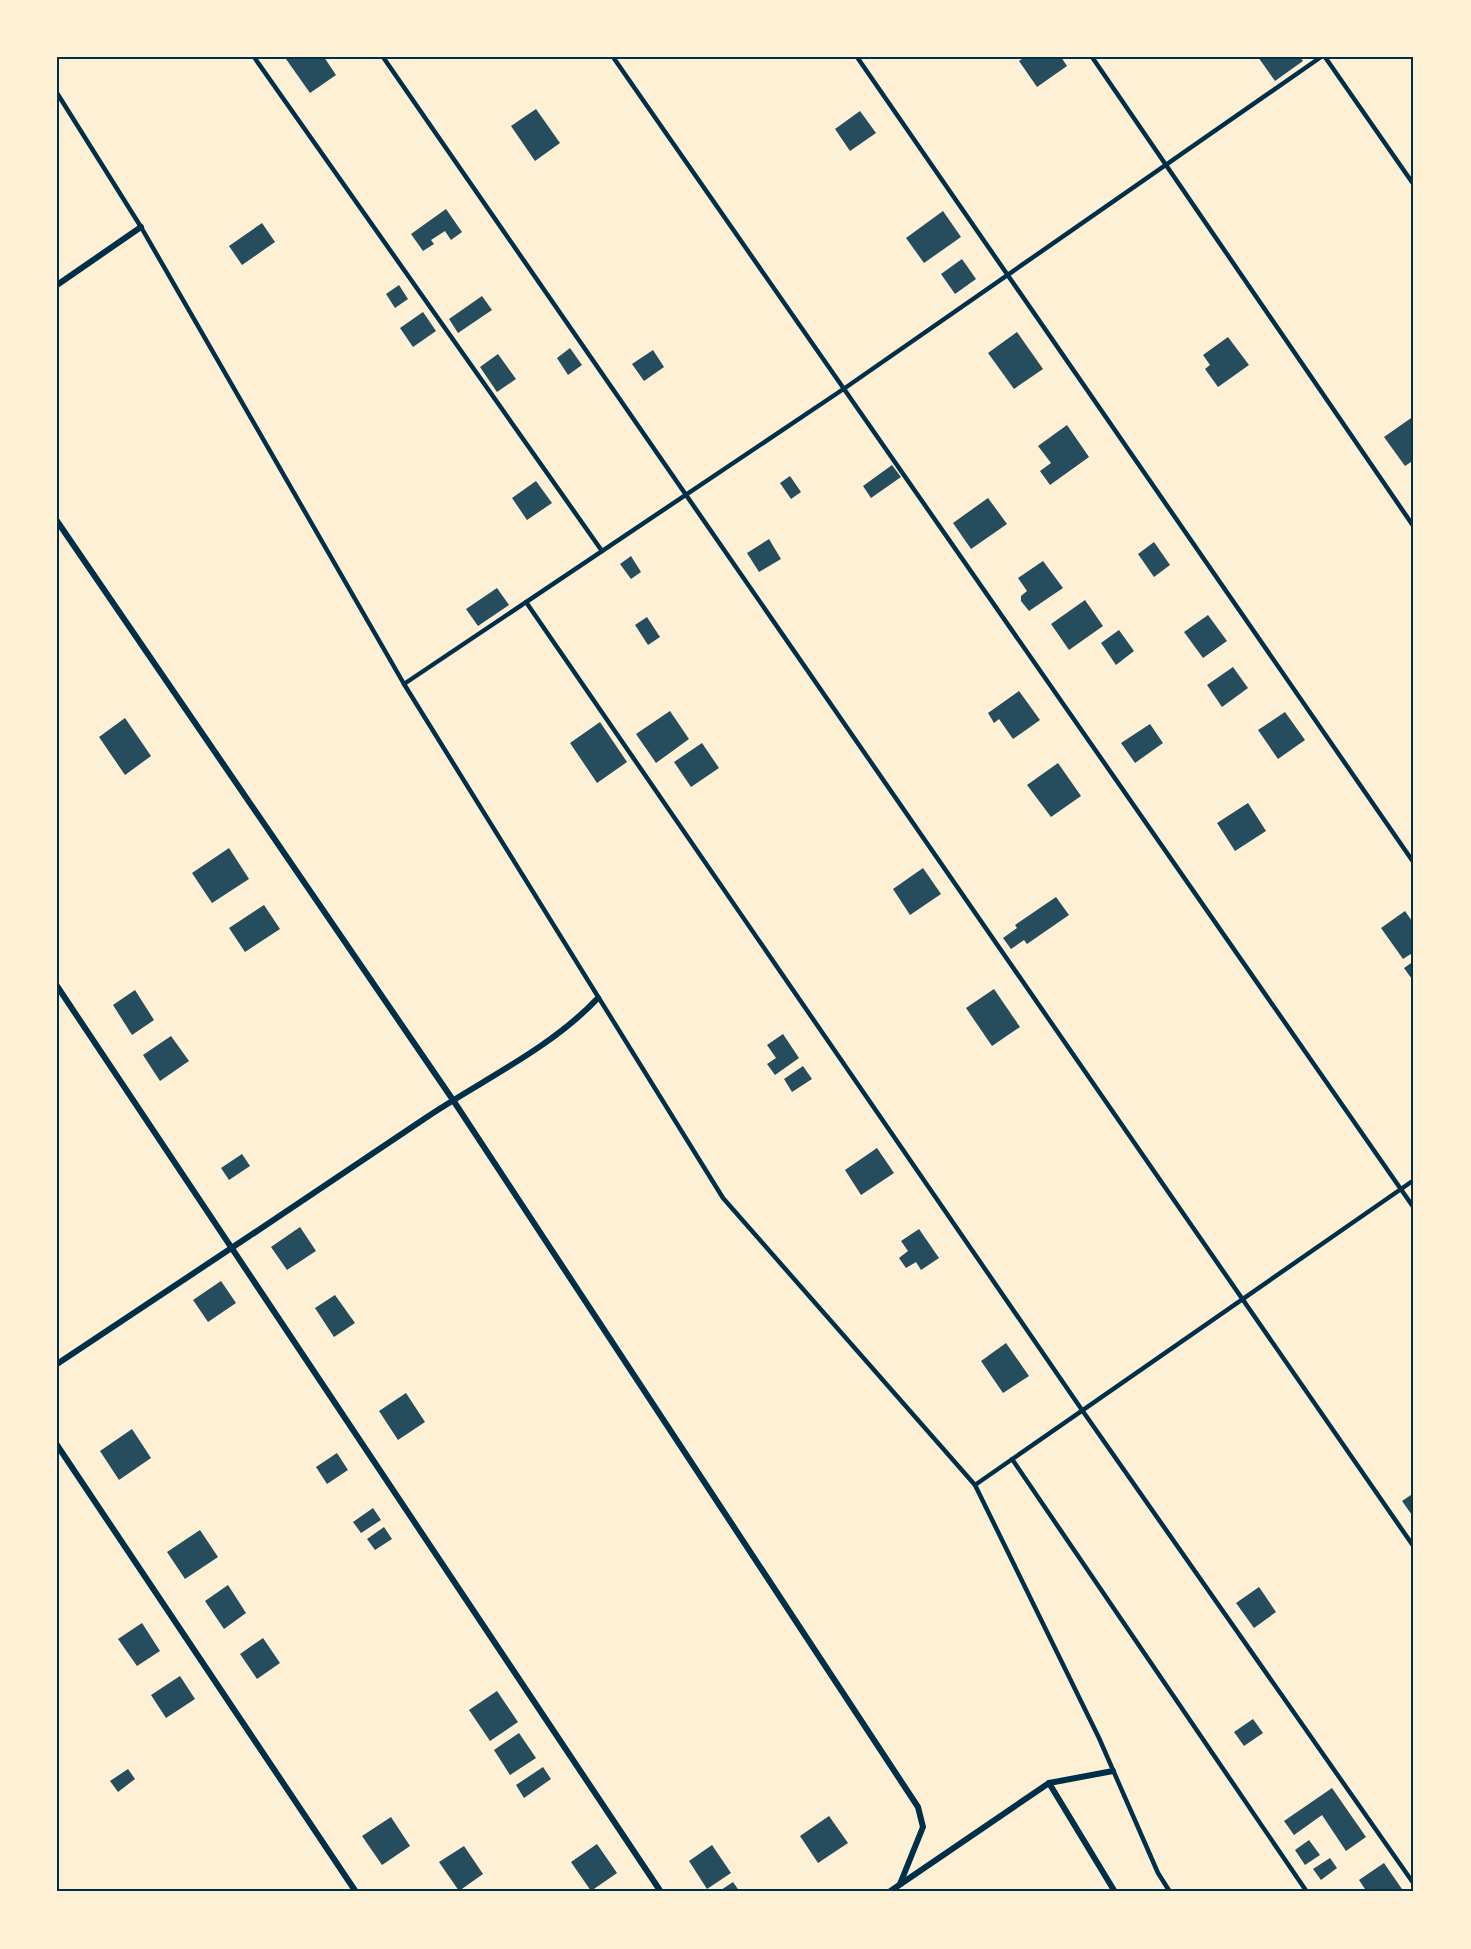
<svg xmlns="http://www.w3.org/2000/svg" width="1471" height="1949" font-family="'Work Sans',sans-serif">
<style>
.building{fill:#264d5e}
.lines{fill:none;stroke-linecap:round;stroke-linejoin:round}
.service{stroke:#003049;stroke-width:4.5}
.minor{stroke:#003049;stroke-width:6}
.neatline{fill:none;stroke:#003049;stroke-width:2}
</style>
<rect width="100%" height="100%" fill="#fdf0d5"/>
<g class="building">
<polygon points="288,57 324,57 336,75 310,93 286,59"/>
<polygon points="1025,57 1061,57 1067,66 1037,87 1019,61"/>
<polygon points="1258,57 1300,57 1303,61 1275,81"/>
<polygon points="536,109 560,143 535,161 511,126"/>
<polygon points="860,111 876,133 850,151 835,129"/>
<polygon points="446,209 462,232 451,240 445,231 431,240 434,244 423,251 411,234"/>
<polygon points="943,211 961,237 924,263 906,238"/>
<polygon points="262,223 275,242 242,265 229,246"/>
<polygon points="962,259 976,279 955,294 941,274"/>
<polygon points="399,285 408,299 395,308 386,294"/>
<polygon points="482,296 492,310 458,333 449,319"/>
<polygon points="423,312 436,331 413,347 400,328"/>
<polygon points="1017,332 1043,369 1014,389 988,353"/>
<polygon points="1228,337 1249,365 1218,387 1205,369 1210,365 1203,355"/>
<polygon points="570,348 582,365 568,375 557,358"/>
<polygon points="653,350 664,367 644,381 632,364"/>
<polygon points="498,354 516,379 497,392 480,367"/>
<polygon points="1414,416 1414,460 1405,466 1384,437"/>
<polygon points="1067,425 1089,457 1050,485 1040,471 1051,463 1038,446"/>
<polygon points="892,465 901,477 871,498 863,486"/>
<polygon points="790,476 801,492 791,499 780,483"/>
<polygon points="536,481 552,503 527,520 512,498"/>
<polygon points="988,498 1007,524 971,549 953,523"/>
<polygon points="769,539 781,559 759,572 747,553"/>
<polygon points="1154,542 1170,565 1154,577 1138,554"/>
<polygon points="631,556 641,572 631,579 620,564"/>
<polygon points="1043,561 1063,588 1029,611 1021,601 1021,596 1027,591 1018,578"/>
<polygon points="497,588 509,605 478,626 466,609"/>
<polygon points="1085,600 1103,626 1069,650 1051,624"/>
<polygon points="1208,615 1227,641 1203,658 1184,632"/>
<polygon points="647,617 660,637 648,645 635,625"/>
<polygon points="1119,630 1134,651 1116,665 1101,643"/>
<polygon points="1233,667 1248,688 1222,707 1207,685"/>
<polygon points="1019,691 1040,720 1013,739 999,719 994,723 988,713"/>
<polygon points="670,711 689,739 656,763 636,734"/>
<polygon points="1285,712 1305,740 1278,759 1258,730"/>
<polygon points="125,718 151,756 125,775 99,737"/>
<polygon points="600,722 627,762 597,783 570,743"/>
<polygon points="1150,724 1163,743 1135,763 1121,743"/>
<polygon points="702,743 719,768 691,787 674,762"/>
<polygon points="1058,763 1081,796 1051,817 1027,785"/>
<polygon points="1248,803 1266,831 1235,851 1217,823"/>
<polygon points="229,848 249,879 212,903 192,873"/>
<polygon points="923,868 941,894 910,915 893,889"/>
<polygon points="1056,897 1069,915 1027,944 1024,940 1011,949 1003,938 1017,928 1015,925"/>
<polygon points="264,905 280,929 245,952 229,928"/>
<polygon points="1405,911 1414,924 1414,952 1403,959 1381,928"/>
<polygon points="1414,961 1414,982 1404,968"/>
<polygon points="994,989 1020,1027 992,1046 966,1008"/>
<polygon points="135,990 154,1020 132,1035 113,1005"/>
<polygon points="783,1034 799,1058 775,1075 767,1064 776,1058 767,1045"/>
<polygon points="171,1036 189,1061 160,1081 143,1055"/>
<polygon points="803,1066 812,1079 792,1092 784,1079"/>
<polygon points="877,1148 894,1173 861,1195 845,1170"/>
<polygon points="242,1154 250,1166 229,1180 221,1168"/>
<polygon points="300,1227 316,1251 287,1270 271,1247"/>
<polygon points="919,1229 939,1258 921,1270 916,1262 906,1268 899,1258 908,1251 901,1241"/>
<polygon points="221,1281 236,1303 208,1322 193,1300"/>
<polygon points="335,1295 355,1323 334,1337 315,1308"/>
<polygon points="1006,1343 1029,1376 1003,1393 981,1361"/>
<polygon points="406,1393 425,1422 398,1440 379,1411"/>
<polygon points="132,1429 151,1458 119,1480 100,1451"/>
<polygon points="337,1453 348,1470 327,1484 316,1467"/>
<polygon points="1414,1493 1414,1518 1402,1501"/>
<polygon points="373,1508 381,1520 361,1533 353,1522"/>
<polygon points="384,1527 392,1539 375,1550 367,1539"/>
<polygon points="200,1530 218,1557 185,1579 167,1552"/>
<polygon points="228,1585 246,1613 224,1629 205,1601"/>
<polygon points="1259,1587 1276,1612 1254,1628 1236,1603"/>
<polygon points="142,1623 160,1651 137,1666 118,1639"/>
<polygon points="263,1638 280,1663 257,1679 240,1654"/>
<polygon points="180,1676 195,1699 166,1718 151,1695"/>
<polygon points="497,1691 518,1722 490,1741 469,1710"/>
<polygon points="1253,1719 1263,1733 1244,1746 1234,1732"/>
<polygon points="519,1733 536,1758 510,1775 494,1750"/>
<polygon points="543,1767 551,1779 524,1798 516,1785"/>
<polygon points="128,1769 135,1779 118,1792 110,1781"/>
<polygon points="1332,1788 1366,1837 1346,1851 1322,1815 1294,1835 1284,1821"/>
<polygon points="829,1816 848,1843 818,1863 800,1836"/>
<polygon points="391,1817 410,1846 382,1865 362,1836"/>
<polygon points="1309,1840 1320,1855 1305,1865 1295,1850"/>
<polygon points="597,1844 617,1873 591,1891 571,1862"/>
<polygon points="712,1845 731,1873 707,1889 689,1861"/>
<polygon points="464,1846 483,1874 459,1891 439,1862"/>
<polygon points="1330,1858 1337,1868 1321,1880 1313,1869"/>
<polygon points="1384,1863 1404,1892 1367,1892 1359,1880"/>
<polygon points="733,1882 740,1892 718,1892"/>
</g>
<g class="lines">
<g class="service">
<polyline points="254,57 602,551"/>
<polyline points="383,57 1414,1547"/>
<polyline points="613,57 1414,1208"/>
<polyline points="857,57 1414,863"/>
<polyline points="1092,57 1414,527"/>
<polyline points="1325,57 1414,185"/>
<polyline points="57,93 141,227 404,684 723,1198 975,1485 1099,1738 1158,1873 1170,1892"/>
<polyline points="526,602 1082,1410 1414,1884"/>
<polyline points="404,684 845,388 1321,57"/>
<polyline points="1012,1459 1307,1892"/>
<polyline points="975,1485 1414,1180"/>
</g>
<g class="minor">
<polyline points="57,285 141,227"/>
<polyline points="57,521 453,1100 918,1807 923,1827 900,1884"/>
<polyline points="57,986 661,1892"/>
<path d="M57 1364C181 1282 304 1200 427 1117 484 1079 551 1048 598 998"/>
<polyline points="57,1445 356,1892"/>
<polyline points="1049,1783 1115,1892"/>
<polyline points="889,1892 1049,1783 1113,1771"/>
</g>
</g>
<rect width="1471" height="1949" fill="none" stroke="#fdf0d5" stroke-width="117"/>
<rect x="58" y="58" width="1354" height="1832" class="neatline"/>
</svg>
